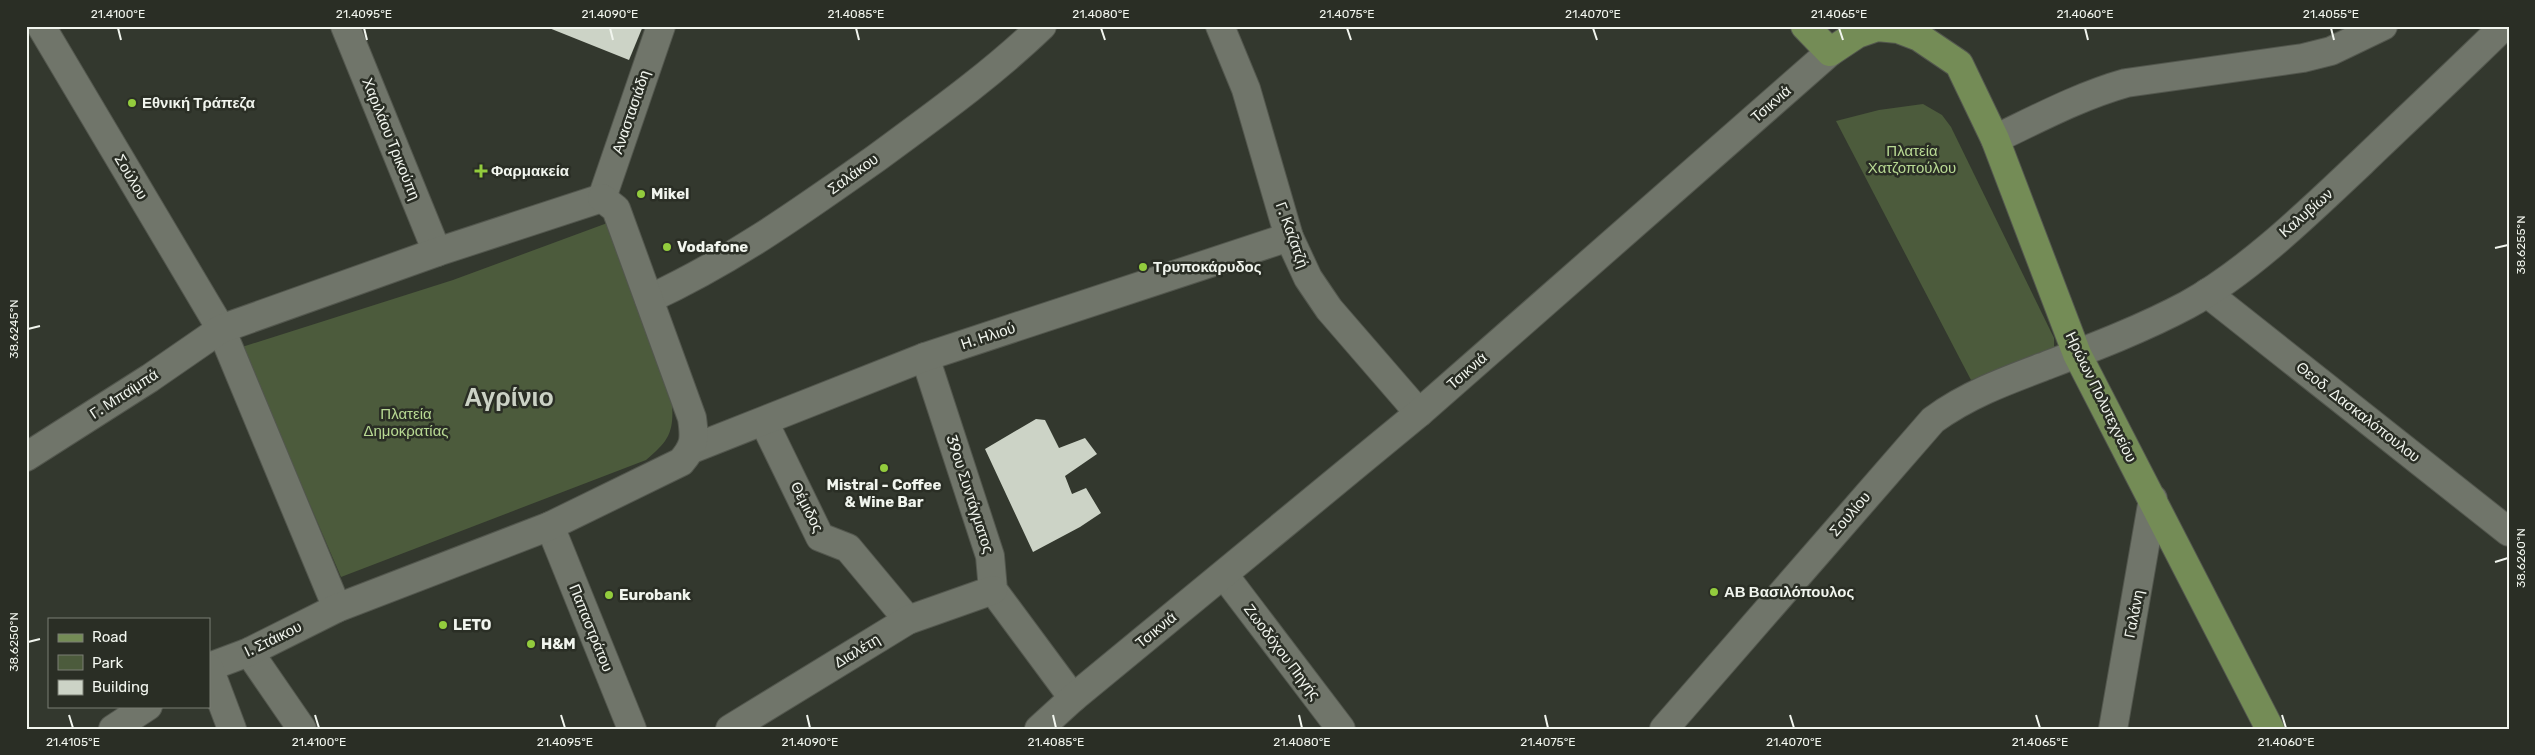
<svg xmlns="http://www.w3.org/2000/svg" width="2535" height="755" font-family="Rubik,sans-serif">
<style>
.green{fill:#4c5b3c}
.building{fill:#ccd3c6}
.lines{fill:none;stroke-linecap:round;stroke-linejoin:round}
.minor-casing{stroke:#53574e;stroke-width:30}
.major-casing{stroke:#53574e;stroke-width:30}
.minor{stroke:#70756a;stroke-width:28}
.major{stroke:#748c56;stroke-width:28}
.ticks{fill:none;stroke:#f1f5ee;stroke-width:2}
.poi-dot{fill:#93cc3d;stroke:#2a2e25;stroke-width:2}
.labels{text-anchor:middle;stroke-width:5;stroke-linejoin:round;paint-order:stroke}
.poi-label{font-size:15px;font-weight:bold;fill:#f1f5ee;stroke:#2a2e25;text-anchor:start}
.street-label{font-size:15px;fill:#f1f5ee;stroke:#2a2e25}
.park-label{font-size:15px;fill:#b8d993;stroke:#2a2e25}
.town-label{font-size:25px;font-weight:bold;fill:#cbd2c5;stroke:#2a2e25}
.neatline{fill:none;stroke:#f1f5ee;stroke-width:2}
.ticks-label{font-size:12px;text-anchor:middle;fill:#f1f5ee}
</style>
<rect width="100%" height="100%" fill="#33382e"/>
<g class="green">
<polygon points="1923,104 1942,115 1951,127 2054,338 2054,352 1971,380 1836,121 1879,110"/>
<path d="M610 222 672 403C674 432 669 441 646 460L341 577 242 347 453 280Z"/>
</g>
<g class="building">
<polygon points="544,26 643,26 629,60"/>
<polygon points="1036,419 1045,420 1059,448 1085,438 1097,454 1065,476 1072,494 1086,488 1101,513 1080,527 1033,552 985,449"/>
</g>
<g class="lines">
<g class="minor-casing">
<g id="minor">
<polyline points="41,26 221,329 337,608"/>
<polyline points="345,26 437,252"/>
<polyline points="1220,26 1246,89 1289,237 1308,278 1329,309 1419,413"/>
<path d="M1995 139C2039 118 2080 96 2126 83L2303 58 2331 51 2383 26"/>
<polyline points="602,198 661,26"/>
<polyline points="2207,293 2509,532"/>
<path d="M649 299C733 260 800 212 875 159 932 117 991 75 1042 26"/>
<polyline points="925,357 990,556 993,590 1073,698"/>
<polyline points="764,422 820,537 848,548 908,620"/>
<polyline points="692,449 925,357 1289,237"/>
<polyline points="26,457 150,378 221,329 437,252 602,198"/>
<polyline points="550,526 632,729"/>
<polyline points="1224,575 1341,729"/>
<polyline points="249,652 302,729"/>
<path d="M209 667 249 652 337 608 550 526 681 462C695 446 695 439 692 418L616 209 602 198"/>
<polyline points="209,668 232,729"/>
<polyline points="113,729 148,706"/>
<polyline points="730,729 908,620 993,590"/>
<polyline points="1039,729 1073,698 1419,413 1830,52"/>
<path d="M1664 729 1933 420C1967 395 2005 381 2045 366 2092 348 2142 329 2187 305 2249 271 2310 211 2362 162 2409 117 2457 72 2504 26"/>
<polyline points="2113,729 2153,499"/>
</g>
</g>
<g class="major-casing">
<polyline id="major" points="1805,26 1830,52 1857,34 1877,27 1898,29 1919,37 1959,64 1995,139 2077,354 2270,729"/>
</g>
<use href="#minor" class="minor"/>
<use href="#major" class="major"/>
</g>
<path class="ticks" d="M118 28 121 40M364 28 367 40M610 28 613 40M856 28 859 40M1101 28 1105 40M1347 28 1351 40M1593 28 1597 40M1839 28 1843 40M2085 28 2088 40M2331 28 2334 40M2495 248 2508 245M28 329 40 326M2495 562 2508 558M28 642 40 639M69 715 73 728M315 715 319 728M561 715 565 728M807 715 810 728M1053 715 1056 728M1299 715 1302 728M1545 715 1548 728M1790 715 1794 728M2036 715 2040 728M2282 715 2286 728"/>
<g class="poi-dot">
<circle cx="132" cy="103" r="5"/>
<path d="M478.5 163.5h5v5h5v5h-5v5h-5v-5h-5v-5h5z"/>
<circle cx="641" cy="194" r="5"/>
<circle cx="667" cy="247" r="5"/>
<circle cx="1143" cy="267" r="5"/>
<circle cx="884" cy="468" r="5"/>
<circle cx="1714" cy="592" r="5"/>
<circle cx="609" cy="595" r="5"/>
<circle cx="443" cy="625" r="5"/>
<circle cx="531" cy="644" r="5"/>
</g>
<g class="labels">
<g class="poi-label">
<text x="142" y="108">Εθνική Τράπεζα</text>
<text x="491" y="176">Φαρμακεία</text>
<text x="651" y="199">Mikel</text>
<text x="677" y="252">Vodafone</text>
<text x="1153" y="272">Τρυποκάρυδος</text>
<text x="884" y="490" text-anchor="middle">Mistral - Coffee<tspan x="884" dy="17">&amp; Wine Bar</tspan></text>
<text x="1724" y="597">ΑΒ Βασιλόπουλος</text>
<text x="619" y="600">Eurobank</text>
<text x="453" y="630">LETO</text>
<text x="541" y="649">H&amp;M</text>
</g>
<g class="street-label">
<text transform="translate(1771 104) rotate(-41)" y="5">Τσικνιά</text>
<text transform="translate(631 112) rotate(-71)" y="5">Αναστασιάδη</text>
<text transform="translate(391 139) rotate(68)" y="5">Χαριλάου Τρικούπη</text>
<text transform="translate(853 174) rotate(-36)" y="5">Σαλάκου</text>
<text transform="translate(131 177) rotate(59)" y="5">Σούλου</text>
<text transform="translate(2306 213) rotate(-41)" y="5">Καλυβίων</text>
<text transform="translate(1292 235) rotate(70)" y="5">Γ. Καζατζή</text>
<text transform="translate(988 336) rotate(-18)" y="5">Η. Ηλιού</text>
<text transform="translate(1467 371) rotate(-41)" y="5">Τσικνιά</text>
<text transform="translate(124 394) rotate(-33)" y="5">Γ. Μπαϊμπά</text>
<text transform="translate(2101 397) rotate(64)" y="5">Ηρώων Πολυτεχνείου</text>
<text transform="translate(2358 412) rotate(38)" y="5">Θεοδ. Δασκαλόπουλου</text>
<text transform="translate(970 494) rotate(72)" y="5">39ου Συντάγματος</text>
<text transform="translate(807 507) rotate(63)" y="5">Θέμιδος</text>
<text transform="translate(1850 514) rotate(-49)" y="5">Σουλίου</text>
<text transform="translate(2134 614) rotate(-79)" y="5">Γαλάνη</text>
<text transform="translate(591 628) rotate(68)" y="5">Παπαστράτου</text>
<text transform="translate(1156 630) rotate(-39)" y="5">Τσικνιά</text>
<text transform="translate(273 639) rotate(-26)" y="5">Ι. Στάικου</text>
<text transform="translate(857 651) rotate(-31)" y="5">Διαλέτη</text>
<text transform="translate(1282 652) rotate(53)" y="5">Ζωοδόχου Πηγής</text>
</g>
<g class="park-label">
<text x="1912" y="156">Πλατεία<tspan x="1912" dy="17">Χατζοπούλου</tspan></text>
<text x="406" y="419">Πλατεία<tspan x="406" dy="17">Δημοκρατίας</tspan></text>
</g>
<g class="town-label">
<text x="509" y="406">Αγρίνιο</text>
</g>
</g>
<rect width="2535" height="755" fill="none" stroke="#2a2e25" stroke-width="55"/>
<rect x="48" y="618" width="162" height="90" fill="#2a2e25" stroke="#7a7e75"/>
<rect x="58" y="634" width="25" height="8" fill="#748c56" stroke="#7a7e75"/>
<text x="92" y="642" font-size="15" fill="#f1f5ee">Road</text>
<rect x="58" y="655" width="25" height="15" fill="#4c5b3c" stroke="#7a7e75"/>
<text x="92" y="668" font-size="15" fill="#f1f5ee">Park</text>
<rect x="58" y="680" width="25" height="15" fill="#ccd3c6" stroke="#7a7e75"/>
<text x="92" y="692" font-size="15" fill="#f1f5ee">Building</text>
<rect x="28" y="28" width="2480" height="700" class="neatline"/>
<g class="ticks-label">
<text x="118" y="18">21.4100°E</text>
<text x="364" y="18">21.4095°E</text>
<text x="610" y="18">21.4090°E</text>
<text x="856" y="18">21.4085°E</text>
<text x="1101" y="18">21.4080°E</text>
<text x="1347" y="18">21.4075°E</text>
<text x="1593" y="18">21.4070°E</text>
<text x="1839" y="18">21.4065°E</text>
<text x="2085" y="18">21.4060°E</text>
<text x="2331" y="18">21.4055°E</text>
<text transform="translate(2521 245) rotate(-90)" y="4">38.6255°N</text>
<text transform="translate(14 329) rotate(-90)" y="4">38.6245°N</text>
<text transform="translate(2521 558) rotate(-90)" y="4">38.6260°N</text>
<text transform="translate(14 642) rotate(-90)" y="4">38.6250°N</text>
<text x="73" y="746">21.4105°E</text>
<text x="319" y="746">21.4100°E</text>
<text x="565" y="746">21.4095°E</text>
<text x="810" y="746">21.4090°E</text>
<text x="1056" y="746">21.4085°E</text>
<text x="1302" y="746">21.4080°E</text>
<text x="1548" y="746">21.4075°E</text>
<text x="1794" y="746">21.4070°E</text>
<text x="2040" y="746">21.4065°E</text>
<text x="2286" y="746">21.4060°E</text>
</g>
</svg>
